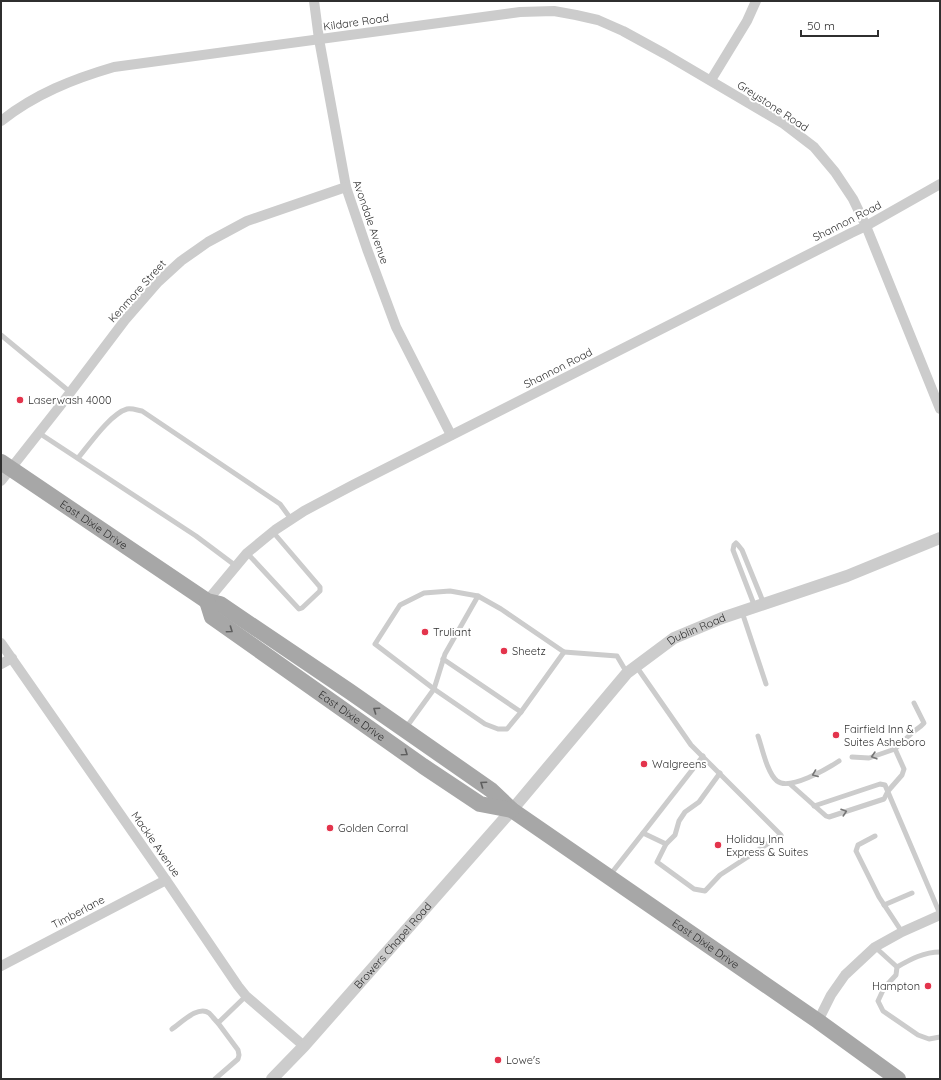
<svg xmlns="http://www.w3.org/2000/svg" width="941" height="1080" font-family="Quicksand,sans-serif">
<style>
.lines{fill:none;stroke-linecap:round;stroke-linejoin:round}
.service{stroke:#ccc;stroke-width:5}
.minor{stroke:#ccc;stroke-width:10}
.tertiary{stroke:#ccc;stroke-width:12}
.primary{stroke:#a7a7a7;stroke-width:16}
.oneway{stroke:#5f5f5f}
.oneway2{stroke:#767676}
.poi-dot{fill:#e3344c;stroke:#fff;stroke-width:1.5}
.labels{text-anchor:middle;stroke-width:4;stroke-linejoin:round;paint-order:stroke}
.street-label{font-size:11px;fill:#2f2f2f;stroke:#fff}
.poi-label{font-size:11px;fill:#2f2f2f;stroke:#fff;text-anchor:start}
</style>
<rect width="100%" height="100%" fill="#fff"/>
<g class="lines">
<g class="service">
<polyline points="1,335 70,392"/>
<polyline points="39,433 196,536 236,566"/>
<path d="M78 458C89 445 110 414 127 409 131 408 137 410 142 411L280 504 291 519"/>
<polyline points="247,553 299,609 302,608 320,591 320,587 273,532"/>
<polygon points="450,591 478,596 501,609 564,652 521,712 507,729 498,729 485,724 434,689 375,644 400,605 424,593"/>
<polyline points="755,607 733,550 734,545 736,543 738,545 742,550 764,604"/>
<polyline points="742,612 766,684"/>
<polyline points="564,652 617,656 627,673"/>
<polyline points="443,659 521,712"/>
<polyline points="405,729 434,689 445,654 478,596"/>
<path d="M758 736C762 747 767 773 777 781 789 791 827 769 839 761"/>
<polyline points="852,757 869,758 895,749 913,732 921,726 924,723 914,703"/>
<polyline points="790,784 826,816 829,817 884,799 888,791 902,775 904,769 895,749"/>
<polyline points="814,806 880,784 885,785 940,914"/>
<polyline points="643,833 703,756"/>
<polyline points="875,836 858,845 856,851 879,897 902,932"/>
<polyline points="666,844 675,835 679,821 685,812 699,802 720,773"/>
<polyline points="610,875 643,833 666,844 657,862 694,889 705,891 720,875 781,835 691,745 636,666"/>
<polyline points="884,905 912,893"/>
<polyline points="875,947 897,967 896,975 884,988 878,1001 883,1011 918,1035 929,1039 940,1037"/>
<path d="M897 967C911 959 924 952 940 952"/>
<path d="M172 1029C181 1023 198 1005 209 1013 212 1016 215 1020 218 1023L246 996"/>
<polyline points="215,1079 238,1059 239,1055 238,1050 218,1023"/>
</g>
<g class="minor">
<polyline points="314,1 319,39 346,187 367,249 396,327 451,435"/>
<polyline points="711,80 747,21 756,1"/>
<path d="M1 121C35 94 73 79 114 67L520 12 554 11 576 15 598 20 623 31 665 54 784 124 814 147 835 172 853 199 866 226 940 409"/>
<polyline points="1,481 60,406 125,320 158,282 181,261 208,242 247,221 346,187"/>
<polyline points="207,601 247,553 275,530 304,511 353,485 851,233 866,226 940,184"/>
<polyline points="1,643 166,880 238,986 246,996 304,1046"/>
<polyline points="1,664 12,658"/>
<polyline points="1,966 166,880"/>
<polyline points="818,1021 831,995 845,975 875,947 902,932 940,915"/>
</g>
<path class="tertiary" id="s1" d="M272 1079 304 1046 512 810 627 673 674 638 722 618 847 576 940 538"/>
<g class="primary">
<path id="s2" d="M1 462 207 601 220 604 349 691 491 790 512 810 818 1021 898 1079"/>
<path id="s3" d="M207 601 212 617 423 766 480 804 512 810"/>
</g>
</g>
<defs><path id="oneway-chevron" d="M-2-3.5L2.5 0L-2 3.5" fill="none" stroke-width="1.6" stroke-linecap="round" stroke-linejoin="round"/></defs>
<g class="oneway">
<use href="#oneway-chevron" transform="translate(230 630) rotate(35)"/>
<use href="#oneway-chevron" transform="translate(376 710) rotate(-145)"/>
<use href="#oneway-chevron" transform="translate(405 753) rotate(35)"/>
<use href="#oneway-chevron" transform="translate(483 784) rotate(-145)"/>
</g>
<g class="oneway2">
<use href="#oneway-chevron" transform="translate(874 756) rotate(164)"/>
<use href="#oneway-chevron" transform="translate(815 774) rotate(159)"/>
<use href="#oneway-chevron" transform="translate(844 812) rotate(-18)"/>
</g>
<g class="poi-dot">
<circle cx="20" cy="400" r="4"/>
<circle cx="425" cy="632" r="4"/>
<circle cx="504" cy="651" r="4"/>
<circle cx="836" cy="735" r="4"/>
<circle cx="644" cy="764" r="4"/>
<circle cx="330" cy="828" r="4"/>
<circle cx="718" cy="845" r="4"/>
<circle cx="928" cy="986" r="4"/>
<circle cx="498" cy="1060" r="4"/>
</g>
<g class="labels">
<g class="street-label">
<text transform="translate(356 22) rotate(-8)" y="4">Kildare Road</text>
<text transform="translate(773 106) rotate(33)" y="4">Greystone Road</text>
<text transform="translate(847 221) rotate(-27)" y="4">Shannon Road</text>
<text transform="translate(371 222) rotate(71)" y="4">Avondale Avenue</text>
<text transform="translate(137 291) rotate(-48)" y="4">Kenmore Street</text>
<text transform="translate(558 368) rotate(-27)" y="4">Shannon Road</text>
<text dy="4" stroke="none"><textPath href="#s2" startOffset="112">East Dixie Drive</textPath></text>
<text dy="4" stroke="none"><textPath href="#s1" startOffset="622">Dublin Road</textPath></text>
<text dy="4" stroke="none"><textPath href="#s3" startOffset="188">East Dixie Drive</textPath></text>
<text transform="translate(156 844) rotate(55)" y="4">Mackie Avenue</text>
<text transform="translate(78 912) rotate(-28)" y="4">Timberlane</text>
<text dy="4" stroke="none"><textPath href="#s2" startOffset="855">East Dixie Drive</textPath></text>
<text dy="4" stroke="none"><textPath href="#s1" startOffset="180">Browers Chapel Road</textPath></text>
</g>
<g class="poi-label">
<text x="28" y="404">Laserwash 4000</text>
<text x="433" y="636">Truliant</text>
<text x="512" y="655">Sheetz</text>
<text x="844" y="733">Fairfield Inn &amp;<tspan x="844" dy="13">Suites Asheboro</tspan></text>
<text x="652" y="768">Walgreens</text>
<text x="338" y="832">Golden Corral</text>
<text x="726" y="843">Holiday Inn<tspan x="726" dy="13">Express &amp; Suites</tspan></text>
<text x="920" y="990" text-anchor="end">Hampton</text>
<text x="506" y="1064">Lowe's</text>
</g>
</g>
<rect width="941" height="1080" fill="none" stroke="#2f2f2f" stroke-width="4"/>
<path d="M801 30v6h77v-6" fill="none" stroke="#2f2f2f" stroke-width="2"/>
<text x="807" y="30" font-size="12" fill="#2f2f2f" stroke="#ffffff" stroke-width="3" paint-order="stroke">50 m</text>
</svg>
